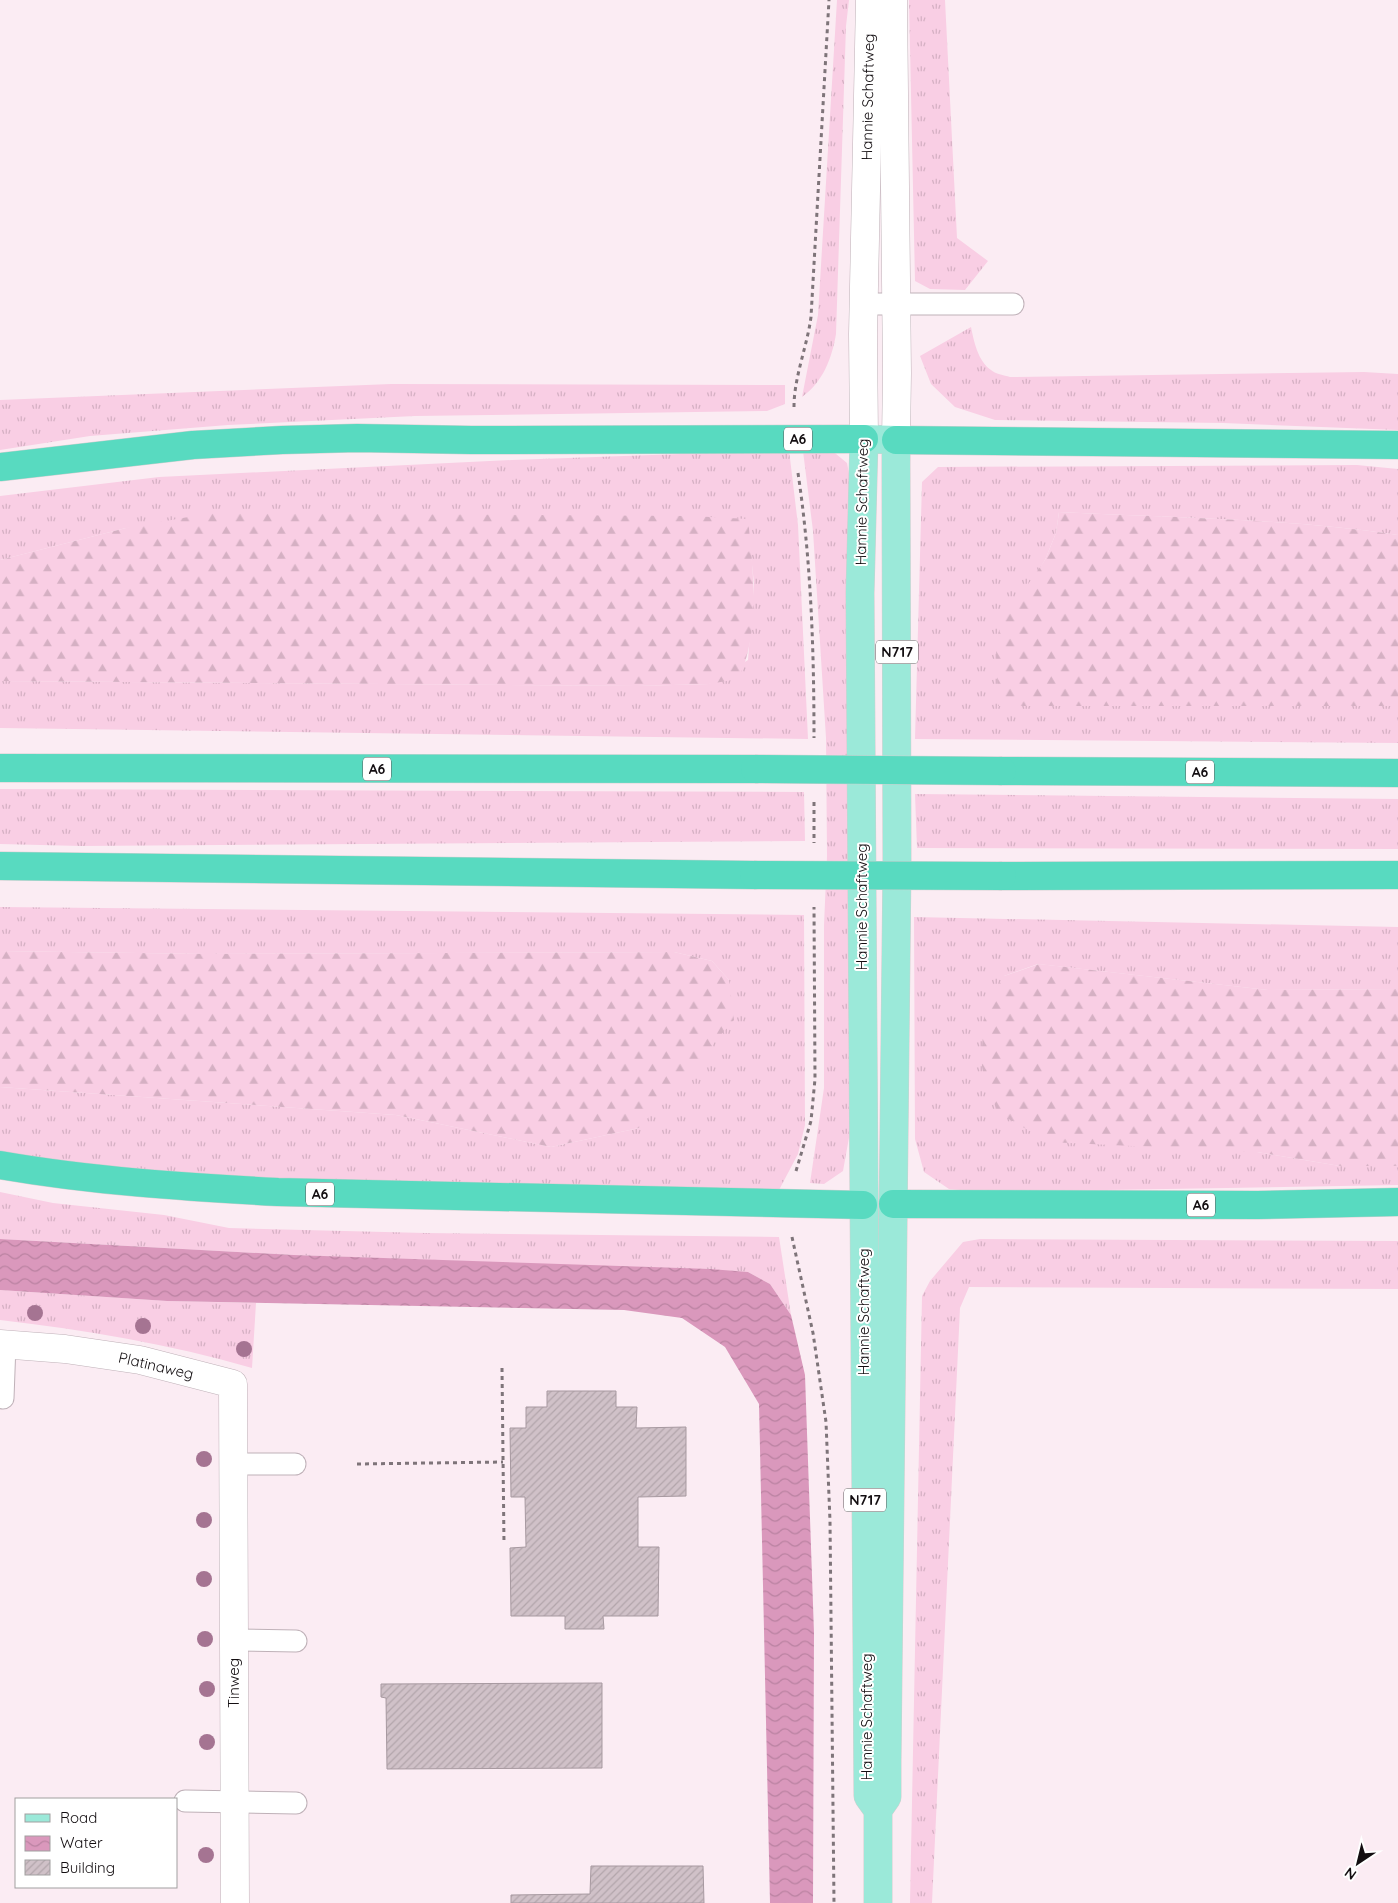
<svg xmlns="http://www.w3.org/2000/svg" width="1398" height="1903" font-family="Quicksand,sans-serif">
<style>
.grass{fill:url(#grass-tufts)}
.forest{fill:url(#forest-firs)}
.water{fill:url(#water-waves)}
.building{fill:url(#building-hatch);stroke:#a799a0}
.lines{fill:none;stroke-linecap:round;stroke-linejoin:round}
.lane-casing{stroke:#bfb1b8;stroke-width:23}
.street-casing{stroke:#bfb1b8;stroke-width:29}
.secondary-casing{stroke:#bfb1b8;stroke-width:29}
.primary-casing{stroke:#d0cfcf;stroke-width:29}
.highway-casing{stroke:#d0cfcf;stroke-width:29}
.path{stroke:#7e7479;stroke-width:3;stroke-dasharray:4 4;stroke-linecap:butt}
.lane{stroke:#fff;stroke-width:21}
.street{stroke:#fff;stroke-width:28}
.secondary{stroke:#fff;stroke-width:28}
.primary{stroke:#9be9d9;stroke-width:28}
.highway{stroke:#58dac0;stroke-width:28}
.highway-bridge-casing{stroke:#d0cfcf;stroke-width:29;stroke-linecap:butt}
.highway-bridge{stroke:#58dac0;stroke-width:28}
.tree{fill:#a57492}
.labels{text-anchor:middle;stroke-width:4;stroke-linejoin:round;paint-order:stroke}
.shield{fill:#fff;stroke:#5a5658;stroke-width:1}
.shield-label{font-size:14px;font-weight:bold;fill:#130e11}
.street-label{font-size:15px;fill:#130e11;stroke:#fff}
</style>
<defs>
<pattern id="grass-tufts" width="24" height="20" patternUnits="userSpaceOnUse" patternTransform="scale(1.25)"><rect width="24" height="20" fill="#f9cee4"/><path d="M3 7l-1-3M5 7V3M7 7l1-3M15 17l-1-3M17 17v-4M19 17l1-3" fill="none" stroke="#d5b0c3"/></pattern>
<pattern id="forest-firs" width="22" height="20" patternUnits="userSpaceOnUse" patternTransform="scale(1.25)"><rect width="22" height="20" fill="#f9cee4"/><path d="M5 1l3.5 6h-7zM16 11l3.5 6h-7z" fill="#d5b0c3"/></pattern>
<pattern id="water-waves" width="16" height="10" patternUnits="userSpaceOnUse" patternTransform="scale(1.25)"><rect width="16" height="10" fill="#da98bc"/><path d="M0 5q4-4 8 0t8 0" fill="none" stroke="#ba82a1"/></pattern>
<pattern id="building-hatch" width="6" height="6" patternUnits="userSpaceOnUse" patternTransform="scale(1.25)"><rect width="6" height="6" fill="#d0c1c8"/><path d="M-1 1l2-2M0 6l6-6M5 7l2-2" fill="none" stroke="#b2a5ab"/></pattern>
</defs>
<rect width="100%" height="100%" fill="#fbecf3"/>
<g class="grass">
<path d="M837 0H849L846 26 836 334C832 358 823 382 802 397L818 315Z"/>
<polygon points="909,0 945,0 957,238 988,261 965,290 930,289 915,281"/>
<path d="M971 327C974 342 978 361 991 370 995 374 1004 375 1010 377L1364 372 1398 374V430L1223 423 995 420 955 407 931 384 920 356Z"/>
<polygon points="391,384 785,385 785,404 767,411 415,416 228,425 90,436 0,450 0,400"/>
<polygon points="830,449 847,463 851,484 850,1132 843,1171 824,1184 810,1183 824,1088 824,925 827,856 826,738 813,531 803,451"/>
<polygon points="789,450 798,525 808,739 0,728 0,681 637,686 709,684 748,660 754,583 747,519 126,528 0,560 0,496 159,477 512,460"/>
<path d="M1357 465 1398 469V535C1286 518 1172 518 1059 512L1056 533 1045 560 1025 592 998 706H1398V743L915 739 922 482 938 467Z"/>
<polygon points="0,789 804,792 805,841 81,846 0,844"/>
<polygon points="915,794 1398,799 1398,849 917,848"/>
<polygon points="0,907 804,915 805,1125 798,1154 779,1190 170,1177 0,1153 0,1087 396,1115 551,1147 639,1128 729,980 712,961 674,952 206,954 0,951"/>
<polygon points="914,917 1398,927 1398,989 1268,990 1038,964 1004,976 1257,1152 1340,1166 1398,1166 1398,1185 984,1192 949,1189 924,1172 915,1139"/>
<polygon points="0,1192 53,1203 164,1215 229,1228 425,1233 779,1237 791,1315 770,1284 748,1272 294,1255 0,1239"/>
<polygon points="980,1239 1398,1241 1398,1289 969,1287 960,1308 932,1903 910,1903 922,1296 930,1281 963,1242"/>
<path d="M0 1290 167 1301 256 1303 252 1368C170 1344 85 1330 0 1320Z"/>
</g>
<g class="forest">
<path d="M1059 512C1172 518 1286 518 1398 535V706H998L996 647 1001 623 1045 560 1056 533Z"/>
<path d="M211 513 691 516 748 519C753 568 761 634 738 679L709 684 637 686 0 681V560L126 528Z"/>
<polygon points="0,951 206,954 674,952 712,961 729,980 734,1020 639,1128 551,1147 396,1115 0,1087"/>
<polygon points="1039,964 1268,990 1398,989 1398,1166 1340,1166 1257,1152 1049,1142 998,1113 984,1078 981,1060 985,1008 1004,976"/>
</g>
<polygon class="water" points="0,1239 294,1255 710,1269 748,1272 770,1284 791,1315 805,1375 814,1633 813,1903 770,1903 759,1404 725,1347 682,1318 624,1310 167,1301 0,1290"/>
<g class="building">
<polygon points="547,1391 616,1391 616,1407 637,1407 636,1428 686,1427 686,1496 638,1497 638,1547 659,1547 658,1616 603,1616 604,1629 565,1629 565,1616 511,1616 510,1548 526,1547 525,1497 511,1497 510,1428 526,1428 526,1407 547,1407"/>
<polygon points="602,1683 602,1768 387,1769 386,1698 381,1697 381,1684"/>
<polygon points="591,1866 703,1866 704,1903 511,1903 511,1895 590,1894"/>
</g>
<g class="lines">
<g class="lane-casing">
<g id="lane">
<polyline points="865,304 1013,304"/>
<polyline points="3,1398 5,1344"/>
<polyline points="233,1464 295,1464"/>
<polyline points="234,1640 296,1641"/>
<polyline points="185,1801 296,1803"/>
</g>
</g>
<g class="street-casing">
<polyline id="street" points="0,1344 65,1349 140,1360 233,1384 235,1903"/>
</g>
<g class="secondary-casing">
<g id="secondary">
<polyline points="893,0 897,373 896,440"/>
<polyline points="864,439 863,334 870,0"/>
</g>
</g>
<g class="primary-casing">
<polyline id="primary" points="878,1903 878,1810 887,1797 887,1761 897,865 896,468 896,440 864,439 860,593 868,1796 878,1810"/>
</g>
<g class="highway-casing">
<g id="highway">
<polyline points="896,440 1398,445"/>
<polyline points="0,467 193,445 282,440 357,438 471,440 864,439"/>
<polyline points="0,768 755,769"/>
<polyline points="1002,771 1398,773"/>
<path d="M0 866C251 867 502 873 754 875"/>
<polyline points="1002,876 1398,875"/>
<path d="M0 1165C92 1181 185 1187 278 1192L863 1205"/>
<polyline points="893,1204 1258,1205 1398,1202"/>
</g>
</g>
<g class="path">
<path d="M794 407C794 377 807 347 811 317L829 0"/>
<path d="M798 473C811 560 814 650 814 738"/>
<polyline points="814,802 814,843"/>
<polyline points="796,1171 811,1121 815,1079 814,907"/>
<polyline points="792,1237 813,1333 826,1422 830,1521 834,1903"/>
<polyline points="502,1368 504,1544"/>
<polyline points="357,1464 503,1462"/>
</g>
<use href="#lane" class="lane"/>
<use href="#street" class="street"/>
<use href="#secondary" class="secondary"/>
<use href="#primary" class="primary"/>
<use href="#highway" class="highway"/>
<g class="highway-bridge-casing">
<g id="highway-bridge">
<polyline points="755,769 1002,771"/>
<polyline points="754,875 1002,876"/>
</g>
</g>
<use href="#highway-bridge" class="highway-bridge"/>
</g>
<g class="tree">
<circle cx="35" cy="1313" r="8"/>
<circle cx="143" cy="1326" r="8"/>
<circle cx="244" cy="1349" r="8"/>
<circle cx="204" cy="1459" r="8"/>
<circle cx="204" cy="1520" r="8"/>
<circle cx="204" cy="1579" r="8"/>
<circle cx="205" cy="1639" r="8"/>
<circle cx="207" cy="1689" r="8"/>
<circle cx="207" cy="1742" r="8"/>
<circle cx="206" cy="1855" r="8"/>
</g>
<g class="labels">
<g class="shield">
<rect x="784" y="427.5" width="28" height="23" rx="4"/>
<rect x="876" y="640.5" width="42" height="23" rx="4"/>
<rect x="363" y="757.5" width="28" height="23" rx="4"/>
<rect x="1186" y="760.5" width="28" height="23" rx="4"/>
<rect x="306" y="1182.5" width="28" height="23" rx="4"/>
<rect x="1187" y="1193.5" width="28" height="23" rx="4"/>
<rect x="844" y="1488.5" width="42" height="23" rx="4"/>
</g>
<g class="shield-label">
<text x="798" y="444">A6</text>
<text x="897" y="657">N717</text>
<text x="377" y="774">A6</text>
<text x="1200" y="777">A6</text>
<text x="320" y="1199">A6</text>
<text x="1201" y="1210">A6</text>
<text x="865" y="1505">N717</text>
</g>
<g class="street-label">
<text transform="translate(868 97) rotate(-89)" y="5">Hannie Schaftweg</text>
<text transform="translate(862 502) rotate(-89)" y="5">Hannie Schaftweg</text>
<text transform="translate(862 907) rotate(-90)" y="5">Hannie Schaftweg</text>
<text transform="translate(864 1312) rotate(-90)" y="5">Hannie Schaftweg</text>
<text transform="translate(156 1366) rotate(13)" y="5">Platinaweg</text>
<text transform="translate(234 1683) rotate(-90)" y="5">Tinweg</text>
<text transform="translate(867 1717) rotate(-90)" y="5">Hannie Schaftweg</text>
</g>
</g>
<rect x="15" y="1798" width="162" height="90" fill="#ffffff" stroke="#a19fa0"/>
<rect x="25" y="1814" width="25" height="8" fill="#9be9d9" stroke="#a19fa0"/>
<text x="60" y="1823" font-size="15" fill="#130e11">Road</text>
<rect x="25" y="1836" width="25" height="15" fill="url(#water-waves)" stroke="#a19fa0"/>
<text x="60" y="1848" font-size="15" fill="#130e11">Water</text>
<rect x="25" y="1860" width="25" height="15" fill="url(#building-hatch)" stroke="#a19fa0"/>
<text x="60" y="1873" font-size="15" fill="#130e11">Building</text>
<g transform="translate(1358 1863) rotate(215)" stroke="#ffffff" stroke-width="4" paint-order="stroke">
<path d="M0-4L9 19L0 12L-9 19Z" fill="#130e11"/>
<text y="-8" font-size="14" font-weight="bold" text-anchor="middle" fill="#130e11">N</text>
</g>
</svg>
